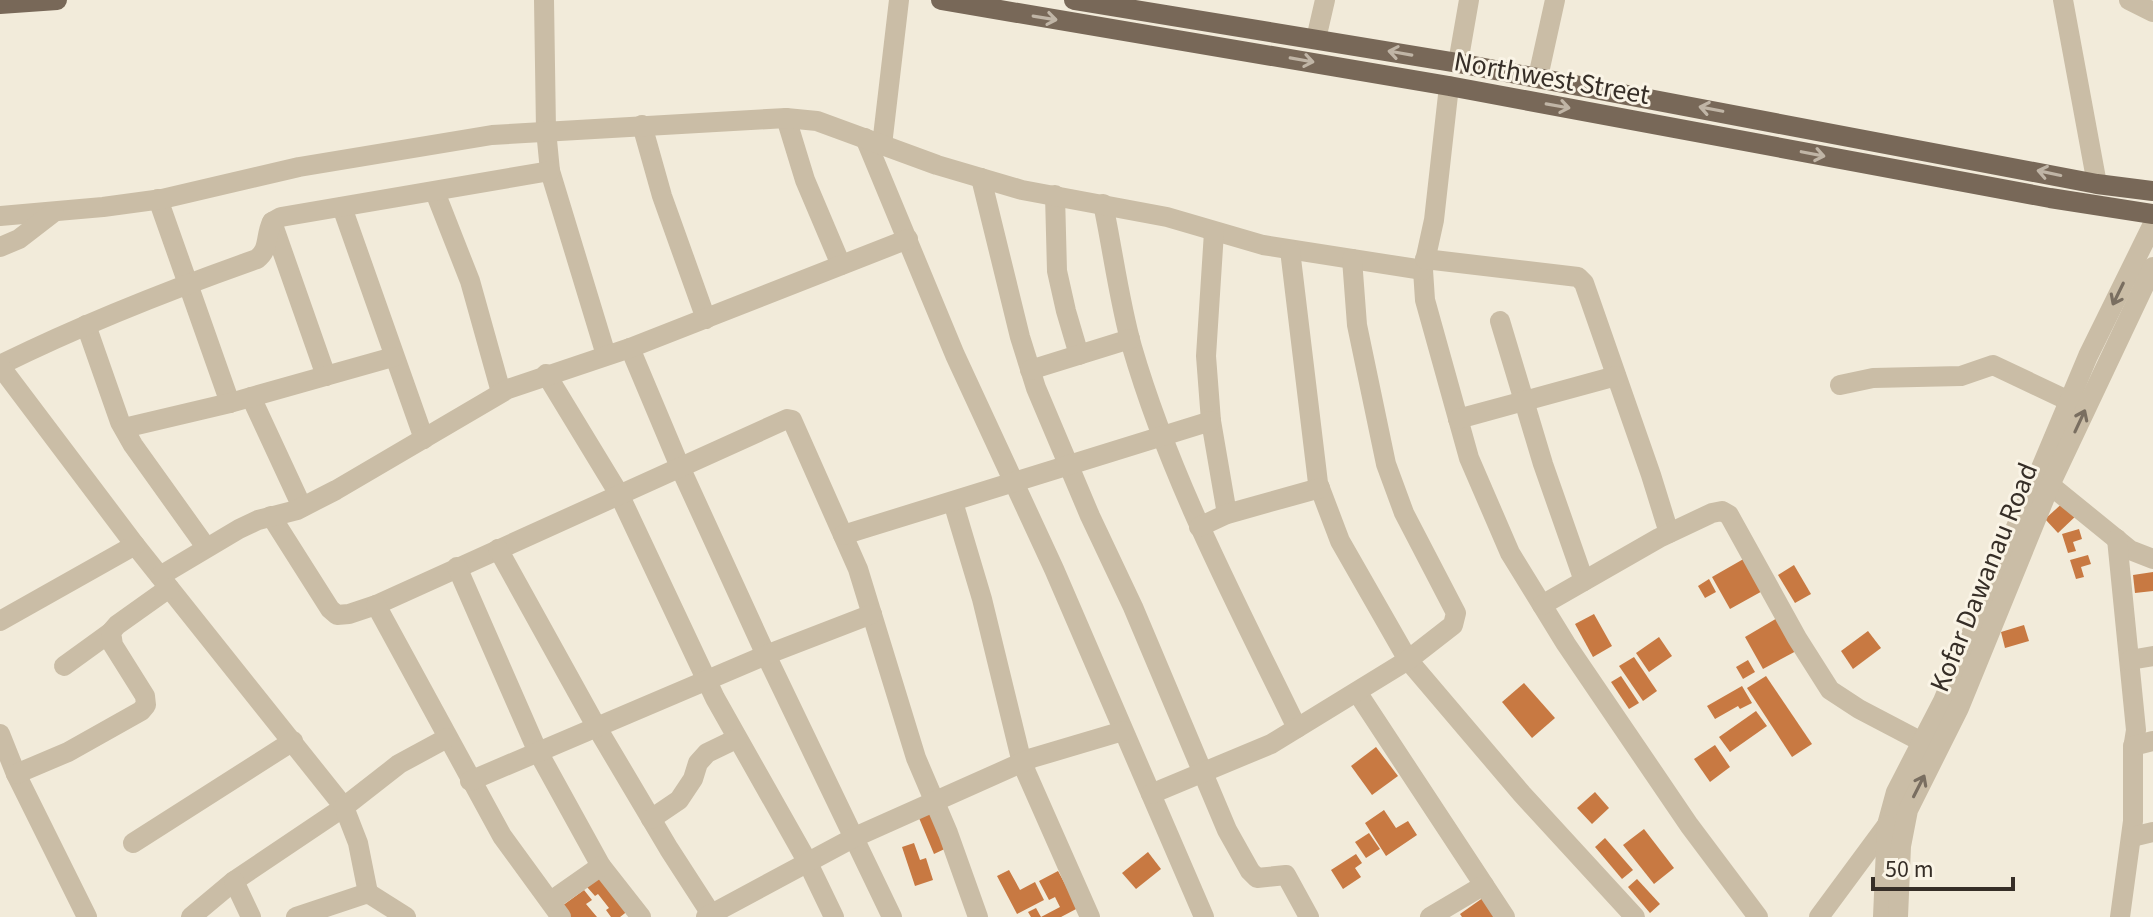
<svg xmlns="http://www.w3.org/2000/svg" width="2153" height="917" font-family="'Source Sans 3',sans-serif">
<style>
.building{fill:#c87942}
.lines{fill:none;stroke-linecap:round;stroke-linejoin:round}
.minor{stroke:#cabda6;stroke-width:20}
.major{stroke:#786858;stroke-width:20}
.oneway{stroke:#c0b5a6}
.oneway2{stroke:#796e60}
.labels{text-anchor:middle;stroke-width:6;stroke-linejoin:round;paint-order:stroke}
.street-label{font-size:28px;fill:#362e27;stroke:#faf4e6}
</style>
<rect width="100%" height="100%" fill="#f2ebda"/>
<g class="building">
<polygon points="2066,500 2079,513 2058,533 2045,519"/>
<polygon points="2079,529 2082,539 2073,542 2076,551 2068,553 2062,534"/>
<polygon points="2088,555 2091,564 2081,567 2084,577 2076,579 2070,560"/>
<polygon points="1747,557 1766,589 1730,609 1712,577"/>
<polygon points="1794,565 1811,594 1795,603 1778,575"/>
<polygon points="2153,572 2153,591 2135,593 2133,575"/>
<polygon points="1709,579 1716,592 1705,598 1698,586"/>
<polygon points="1594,614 1612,646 1593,657 1575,624"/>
<polygon points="1779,617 1798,650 1763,669 1745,637"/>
<polygon points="2024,625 2029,641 2005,648 2001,632"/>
<polygon points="1868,631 1881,648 1853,669 1841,651"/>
<polygon points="1659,637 1672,656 1649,672 1636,653"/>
<polygon points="1634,657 1657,691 1643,701 1619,666"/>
<polygon points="1748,660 1755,672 1743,679 1736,667"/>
<polygon points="1621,676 1639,703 1629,709 1611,682"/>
<polygon points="1766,676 1812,744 1792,757 1747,688"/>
<polygon points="1524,683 1555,718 1532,738 1502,702"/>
<polygon points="1742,686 1752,703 1740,709 1738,706 1715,719 1707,706"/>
<polygon points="1756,711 1767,726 1730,752 1719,737"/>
<polygon points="1715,745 1730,767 1710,782 1694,759"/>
<polygon points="1376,747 1398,776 1372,795 1351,766"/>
<polygon points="1595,792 1609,808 1592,824 1577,808"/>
<polygon points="1384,810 1396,828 1408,821 1417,835 1386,856 1365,823"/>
<polygon points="937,811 951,846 934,854 919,818"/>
<polygon points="1644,829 1674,868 1654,884 1623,845"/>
<polygon points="1369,833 1380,849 1366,858 1355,842"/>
<polygon points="1605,838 1633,870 1622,879 1595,847"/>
<polygon points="914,843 920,860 926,858 933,880 915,886 902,847"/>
<polygon points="1148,852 1161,869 1136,889 1122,873"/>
<polygon points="1356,854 1362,863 1355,868 1361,877 1343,889 1331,870"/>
<polygon points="1009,870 1020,890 1035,882 1044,900 1017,914 997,876"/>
<polygon points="1058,871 1078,908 1061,917 1041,917 1060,907 1055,897 1049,900 1039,881"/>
<polygon points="602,875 629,910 620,917 611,917 606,910 609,908 598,894 595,896 587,887"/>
<polygon points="1637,879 1660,904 1650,913 1628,887"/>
<polygon points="584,890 592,900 586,904 597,917 570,917 562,906"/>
<polygon points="1487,895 1502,917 1462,917 1460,914"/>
<polygon points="1036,908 1041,917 1031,917 1028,912"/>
</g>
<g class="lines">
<g class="minor">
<polyline points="544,0 546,130 550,171 606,355"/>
<polyline points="2063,0 2097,184"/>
<polyline points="2129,0 2153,12"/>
<polyline points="1316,39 1325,0"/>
<polyline points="1458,63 1469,0"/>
<polyline points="1538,77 1555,0"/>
<polyline points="1449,86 1434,220 1423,270 1425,300 1469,458 1510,553 1566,644 1689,825 1758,917"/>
<polyline points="786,118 805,180 841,265"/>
<polyline points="642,125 662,196 706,319"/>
<polyline points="865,138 955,355 1054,569 1204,917"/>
<polyline points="882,145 899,0"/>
<polyline points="981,178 1020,337 1036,388 1090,516 1133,607 1227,830 1250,871 1257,878 1286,875 1309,917"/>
<polyline points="435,192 470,281 501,392"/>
<polyline points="1055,195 1057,271 1066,311 1079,355"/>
<polyline points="158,199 230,403"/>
<path d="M1103 204C1113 251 1119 301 1132 347 1171 481 1237 604 1297 728"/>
<polyline points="342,207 424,439"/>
<polyline points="0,216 103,207 162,199 299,167 492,135 786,118 817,121 937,165 1022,190 1167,217 1263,245 1423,270"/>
<polyline points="272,222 326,376"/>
<polyline points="1214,232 1206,356 1211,421 1227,514"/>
<polyline points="0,247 19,239 54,212"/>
<polyline points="1290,250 1318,483 1340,541 1408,660 1522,794 1635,917"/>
<polyline points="1425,259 1578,277 1584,283 1651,475 1669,533"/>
<polyline points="1500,321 1543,464 1584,581"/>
<polyline points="86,325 120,422 133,445 206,547"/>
<polyline points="630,348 680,467 766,655 892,917"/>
<path d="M0 365C83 324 169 290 257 259 270 249 265 236 272 222L281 217 550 171"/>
<polyline points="0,366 135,545 344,807 234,881 191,917"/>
<polyline points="1030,370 1130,339"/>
<polyline points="546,374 619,494 715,698 807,861 834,917"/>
<polyline points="1840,385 1873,378 1961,376 1993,365 2069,401"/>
<polyline points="251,397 302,507"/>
<polyline points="1458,419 1616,376"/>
<polyline points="124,428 230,403 393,357"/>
<polyline points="2050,485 2130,550 2153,559"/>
<polyline points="953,502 982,599 1022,763 1090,917"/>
<polyline points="271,516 330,609 337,615 349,614 376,605 787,419 792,420 858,569 916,758 948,833 978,917"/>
<polyline points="1199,527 1227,514 1320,488"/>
<polyline points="843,535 1211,421"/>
<polyline points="2117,539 2136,730 2133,749 2133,821 2120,917"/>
<polyline points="498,549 596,726 669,849 711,914"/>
<polyline points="457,567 537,750 601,866 641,917"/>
<polyline points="160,576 239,529 258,520 297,510 336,490 508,389 630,348 908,239"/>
<polyline points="376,605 502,836 561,917"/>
<polyline points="1542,605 1659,538 1712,513 1722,511 1729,515 1797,638 1830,690 1859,709 1922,742"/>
<polyline points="0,621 135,545"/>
<polyline points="2130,660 2153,656"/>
<polyline points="64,666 111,632"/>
<polyline points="1357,692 1505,917"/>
<polyline points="0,734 16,774 87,917"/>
<polyline points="2133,746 2153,741"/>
<polyline points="16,774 68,752 141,711 146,705 145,696 113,645 111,632 117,625 169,588"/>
<polyline points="470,781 771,653 872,614"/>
<polyline points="1151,794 1271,744 1408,660 1453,625 1456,613 1404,513 1386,464 1357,325 1352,259"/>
<polyline points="651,819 679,800 693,779 698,763 707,753 736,739"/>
<polyline points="2132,837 2153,832"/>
<polyline points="133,843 293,741"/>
<polyline points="234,881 251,917"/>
<polyline points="368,893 358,843 344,807 399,764 447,738"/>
<polyline points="551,901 601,866"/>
<polyline points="296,917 368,893 406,917"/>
<polyline points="706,917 855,837 1032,758 1123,731"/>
<polyline points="1430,917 1484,885"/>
<polyline points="1819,917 1887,825 1896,792 1943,701 2088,356 2153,224"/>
<polyline points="1883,917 1887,825"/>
<polyline points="1898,917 1901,846 1908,810 1959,708 2050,485 2153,267"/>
</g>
<g class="major">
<polyline points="941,0 1449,86 2050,198 2153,214"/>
<polyline points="1074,0 1458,63 2097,184 2153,191"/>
<polyline points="0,4 57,0"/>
</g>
</g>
<defs><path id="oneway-shaft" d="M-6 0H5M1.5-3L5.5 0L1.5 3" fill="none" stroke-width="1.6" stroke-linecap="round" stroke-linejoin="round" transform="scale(2)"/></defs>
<g class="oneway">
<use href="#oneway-shaft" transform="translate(1045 18) rotate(9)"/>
<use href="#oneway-shaft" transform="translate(1400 53) rotate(-170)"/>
<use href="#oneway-shaft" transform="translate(1302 60) rotate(10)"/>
<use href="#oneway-shaft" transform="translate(1558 106) rotate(10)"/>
<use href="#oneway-shaft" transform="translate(1711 109) rotate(-169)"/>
<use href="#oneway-shaft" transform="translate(1813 154) rotate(11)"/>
<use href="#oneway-shaft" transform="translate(2049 173) rotate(-168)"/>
</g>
<g class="oneway2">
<use href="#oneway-shaft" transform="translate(2118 294) rotate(116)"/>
<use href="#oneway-shaft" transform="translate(2080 421) rotate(-65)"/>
<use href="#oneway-shaft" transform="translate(1919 786) rotate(-63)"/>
</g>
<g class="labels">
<g class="street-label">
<text transform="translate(1552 77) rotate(10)" y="10">Northwest Street</text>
<text transform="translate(1983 577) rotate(-68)" y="10">Kofar Dawanau Road</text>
</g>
</g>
<path d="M1873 877v12h140v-12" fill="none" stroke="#362e27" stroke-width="4"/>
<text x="1885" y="877" font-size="24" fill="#362e27" stroke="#faf4e6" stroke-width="6" paint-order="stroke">50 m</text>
</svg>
